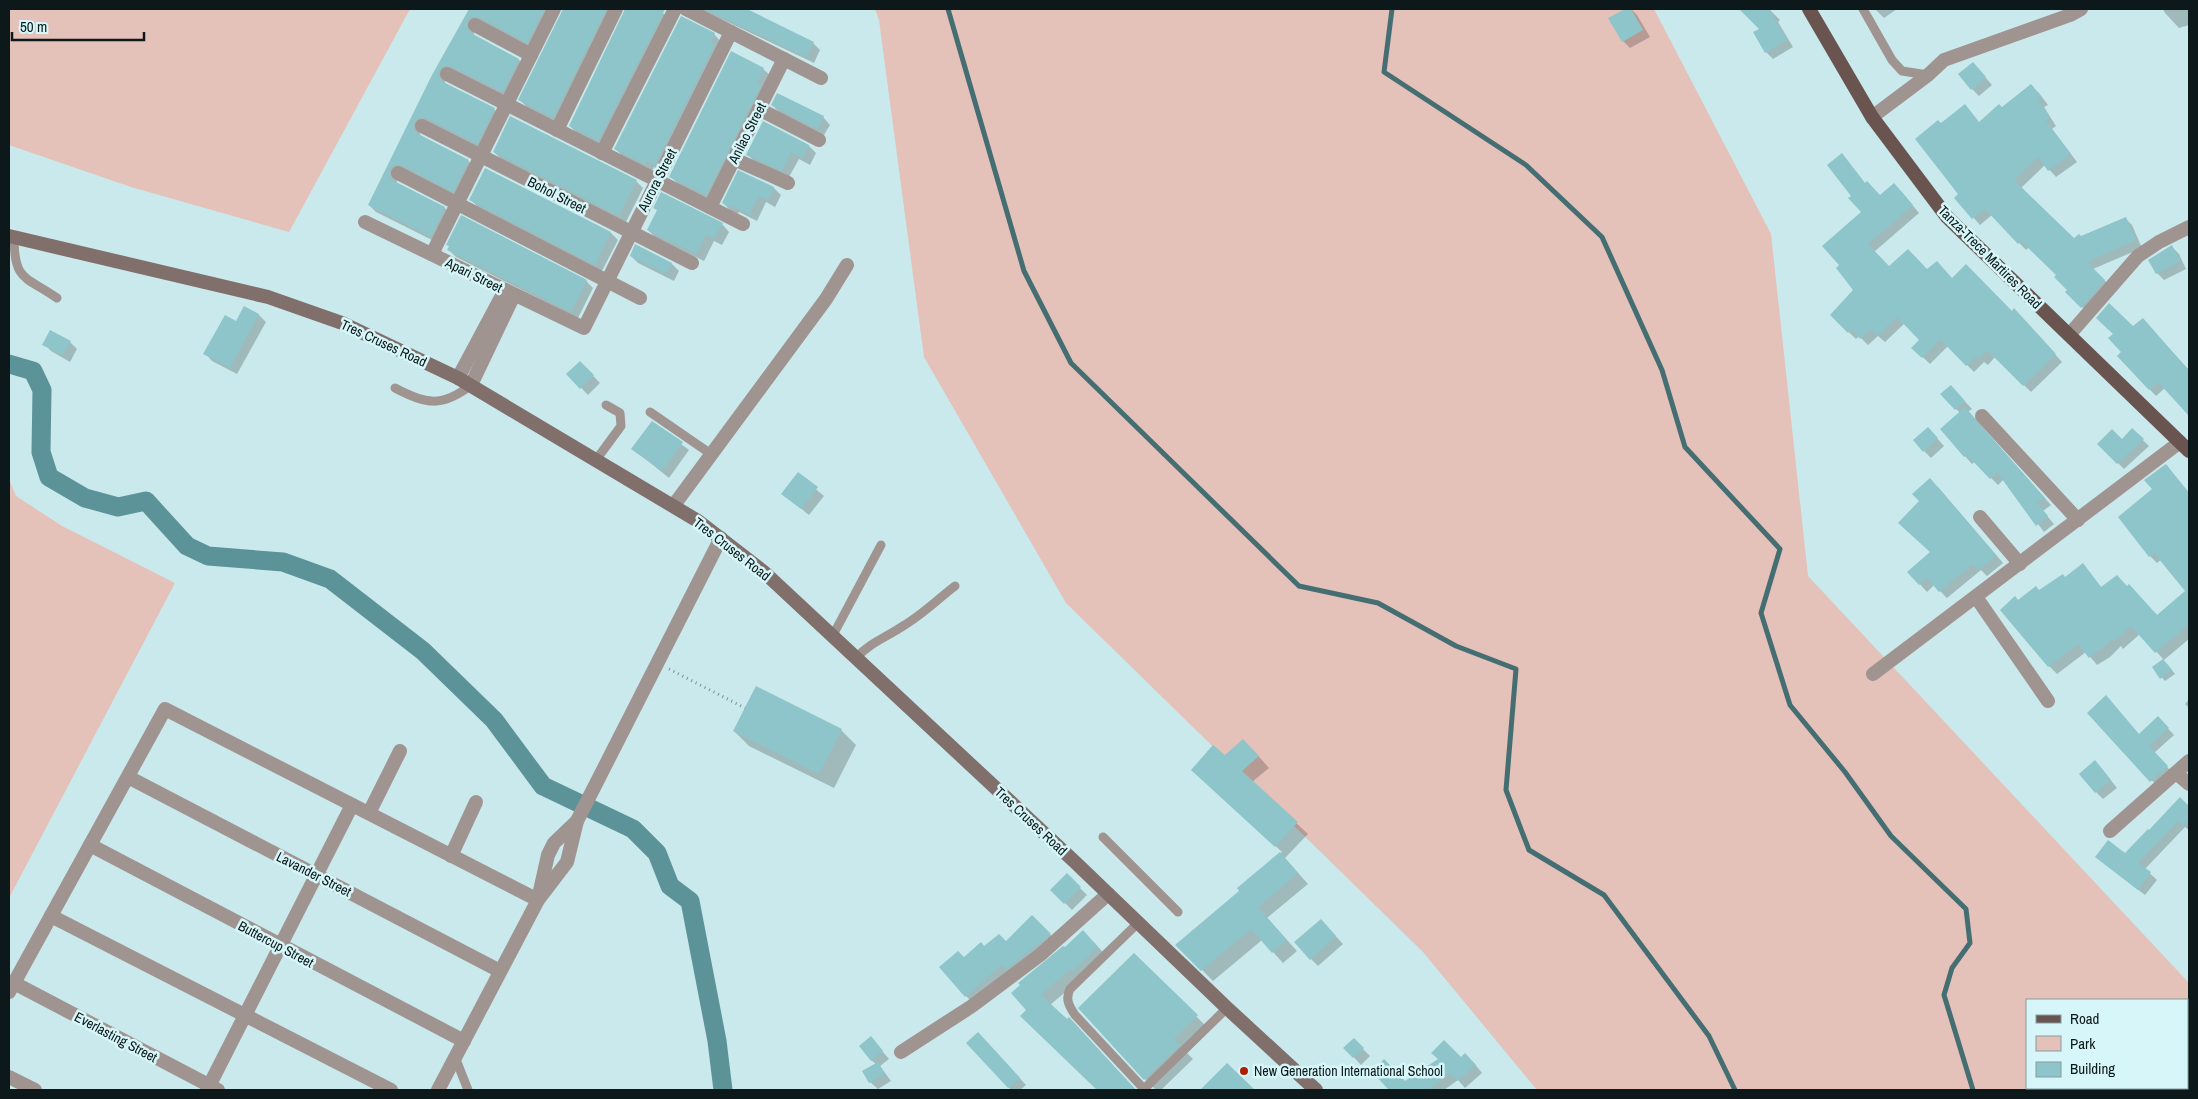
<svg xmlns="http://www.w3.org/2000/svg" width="2198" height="1099" font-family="'Archivo Narrow',sans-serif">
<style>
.green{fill:#e4c1b9;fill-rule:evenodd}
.shadow{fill:#0003}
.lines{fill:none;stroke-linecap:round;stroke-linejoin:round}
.stream{stroke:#446e72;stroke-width:5}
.canal{stroke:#5c9398;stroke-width:19}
.building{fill:#8dc5ca}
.path{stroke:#7b9395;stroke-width:3;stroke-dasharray:1 4;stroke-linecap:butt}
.service{stroke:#a09491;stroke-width:9}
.minor{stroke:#a09491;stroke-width:14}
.secondary{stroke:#806f6b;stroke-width:14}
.primary{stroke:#695450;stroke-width:14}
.poi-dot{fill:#ae2004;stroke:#d6f6f9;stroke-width:2}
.labels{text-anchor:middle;stroke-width:5;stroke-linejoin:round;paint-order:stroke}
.street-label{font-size:14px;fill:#0c1819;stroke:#d6f6f9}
.poi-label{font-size:14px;fill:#0c1819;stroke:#d6f6f9;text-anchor:start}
</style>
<rect width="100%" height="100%" fill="#c9e9ec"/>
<g class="green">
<polygon points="9,9 410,9 289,232 131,187 9,145"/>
<path d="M875 9H1654L1771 234 1808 576 2189 983V1090H1537L1423 952 1066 603 924 357 879 20ZM2027 1000H2187V1088H2027Z"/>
<polygon points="9,479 16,496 62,526 175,583 9,898"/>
</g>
<g class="shadow">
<polygon points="470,9 559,9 535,49 474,28 474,36 519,60 526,67 510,99 446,77 445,83 494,109 501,116 484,150 421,129 420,135 468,161 476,168 461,198 397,176 397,183 445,208 452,216 438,243 376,212 369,205"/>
<polygon points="563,9 620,9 561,124 527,107 520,100 563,13"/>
<polygon points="625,9 655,9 663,13 670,20 606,147 577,133 570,126 625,13"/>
<polygon points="700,9 744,9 813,43 820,50 814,63"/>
<polygon points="1628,9 1631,9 1637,15 1650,37 1630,48 1623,41 1610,19"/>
<polygon points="1741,9 1769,9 1780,20 1778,22 1793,47 1773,59 1766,52 1761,29"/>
<polygon points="1875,9 1897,9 1884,18"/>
<polygon points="2163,9 2189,9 2189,25 2179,28 2165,13"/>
<polygon points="714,34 721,42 663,171 654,167 652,171 623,156 615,149"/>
<polygon points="732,53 763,69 771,76 713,202 678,184 670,176"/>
<polygon points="1980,71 1992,85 1979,96 1972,89"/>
<polygon points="2038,92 2048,105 2044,107 2056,126 2052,129 2077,162 2056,177 2045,165 2022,187 2023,191 2074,240 2125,218 2132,225 2142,248 2093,269 2112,288 2089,314 2067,292 2069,290 2057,275 2029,247 2026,250 1992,215 1980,225 1956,198 1960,194 1941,125 1980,123 2002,109"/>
<polygon points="772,105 823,117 830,125 824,135 779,112"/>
<polygon points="763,123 809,146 816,153 810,165 799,159 789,177 755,162 747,154"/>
<polygon points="494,152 636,181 643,188 626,222 501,159"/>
<polygon points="485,169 611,233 618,240 602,271 478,207 470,199"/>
<polygon points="739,172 774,188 781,195 775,207 766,202 757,221 739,212 738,214 730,210 723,203"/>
<polygon points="1866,184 1880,196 1901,191 1919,213 1874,252 1889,268 1927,271 1952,279 2021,317 2062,362 2031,392 1995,357 1988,365 1984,362 1974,372 1948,346 1930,364 1913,348 1921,340 1905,323 1885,342 1878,336 1868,345 1859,336 1856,339 1831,315 1854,290"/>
<polygon points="722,224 729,232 722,245 714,241 704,261 655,237 648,230"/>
<polygon points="636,246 672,264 679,271 674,281 638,263 631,256"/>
<polygon points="2172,247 2179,254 2186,269 2164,280 2157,273"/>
<polygon points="449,250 586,281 593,288 578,318 456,257"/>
<polygon points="244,307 259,315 266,322 237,374 212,361 205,353 236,323"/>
<polygon points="2149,326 2189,370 2189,414 2165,388 2156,396 2118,356 2123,352 2133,327"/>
<polygon points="70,342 77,349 70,362 51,351 44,344"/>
<polygon points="580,362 600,383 588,395 568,374"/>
<polygon points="1942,394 1958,394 1972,409 1968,412 2051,505 2043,511 2054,524 2044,532 2004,479 1998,485 1975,462 1972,464 1941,429 1960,413"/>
<polygon points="652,422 689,450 669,478 632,448"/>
<polygon points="2132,430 2149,446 2124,469 2099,444 2122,440"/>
<polygon points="1935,436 1944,446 1931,458 1924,451"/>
<polygon points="2166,465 2189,493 2189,592 2161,560 2157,563 2150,556 2154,489"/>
<polygon points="798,474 824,496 809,515 783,494"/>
<polygon points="1938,487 2003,563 1987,576 1981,570 1947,598 1934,585 1927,592 1909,572 1932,552"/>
<polygon points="2083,565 2102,588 2128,587 2158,616 2185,593 2189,597 2189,639 2164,660 2140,634 2123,649 2121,646 2110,657 2097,665 2086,652 2057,674 2049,666 2018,601 2065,578"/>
<polygon points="2167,664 2175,674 2165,681 2153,667"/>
<polygon points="756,687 841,730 856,745 834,788 749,746 734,731"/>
<polygon points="2189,699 2189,708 2185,704"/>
<polygon points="2089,713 2140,735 2158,718 2174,735 2154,753 2173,773 2158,787"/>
<polygon points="1254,751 1269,768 1252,782 1308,834 1285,858 1308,884 1267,918 1297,951 1283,963 1262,940 1213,981 1177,945 1241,891 1238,888 1282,852 1203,780 1224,757"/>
<polygon points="2102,769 2117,788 2103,799 2096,792"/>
<polygon points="2180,799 2189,807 2189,830 2185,827 2145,869 2157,880 2145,895 2096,857 2125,854 2149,832"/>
<polygon points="1067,875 1087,895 1072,910 1052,890"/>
<polygon points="1032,917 1057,941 973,1003 966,996 964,958 985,948 1006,942"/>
<polygon points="1328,928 1343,944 1318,966 1311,959"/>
<polygon points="1093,941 1107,957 1050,1005 1078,1028 1136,1090 1098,1090 1022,1016 1028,1010 1013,993"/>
<polygon points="1134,955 1210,1030 1187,1053 1193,1059 1161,1090 1156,1090 1145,1079"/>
<polygon points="871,1038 889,1059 880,1066 891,1081 878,1089 870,1082 876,1064 871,1060"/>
<polygon points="1354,1040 1370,1056 1361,1065 1345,1048"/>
<polygon points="986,1041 1026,1085 1020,1090 1011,1090 968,1043"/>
<polygon points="1461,1058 1473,1062 1482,1073 1465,1088 1458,1080 1444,1090 1391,1090 1374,1072 1405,1083 1439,1059"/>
<polygon points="1227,1065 1253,1090 1202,1090"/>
</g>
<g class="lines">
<g class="stream">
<polyline points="948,9 1024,271 1071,363 1299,586 1378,603 1456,646 1516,669 1506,790 1529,850 1604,895 1709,1036 1735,1090"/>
<polyline points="1392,9 1384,72 1526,165 1602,237 1662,370 1685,447 1780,549 1761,613 1790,705 1845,772 1891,836 1966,909 1970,943 1952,968 1944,995 1973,1090"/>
</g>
<polyline class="canal" points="9,364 33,371 42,390 41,452 49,477 85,498 118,507 146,501 187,546 208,556 283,562 330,579 423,651 494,720 543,786 633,829 657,853 670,886 690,901 717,1041 723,1090"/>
</g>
<g class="building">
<polygon points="469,9 544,9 527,43 479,17 471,17 467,21 467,29 471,33 519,59 503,92 450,66 443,66 439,71 438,75 443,82 495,108 477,144 426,118 418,118 414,122 414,130 418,134 469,160 453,192 402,165 394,165 390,169 390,177 394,181 445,207 431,237 368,205 432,75"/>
<polygon points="563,9 606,9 553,118 518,100"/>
<polygon points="625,9 665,9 598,141 569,126"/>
<polygon points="705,9 747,9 814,42 806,57"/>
<polygon points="1625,9 1631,9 1643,30 1622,42 1608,18"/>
<polygon points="1739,9 1769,9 1787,40 1765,53 1753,32 1759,29"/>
<polygon points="681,16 715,33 711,42 715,44 655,165 647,161 645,164 614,149"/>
<polygon points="731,51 764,68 757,83 761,85 706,195 669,177"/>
<polygon points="1973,62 1986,77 1971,90 1958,74"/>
<polygon points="2031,84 2042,97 2038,100 2050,118 2046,121 2071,154 2048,171 2038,157 2015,179 2016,182 2074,238 2079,234 2081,236 2126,217 2136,240 2087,262 2105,280 2081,308 2065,292 2067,290 2054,277 2056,275 2021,241 2018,244 1985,209 1972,219 1954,198 1958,194 1915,139 1938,120 1941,123 1965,104 1979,122 1999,104 2002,107"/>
<polygon points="777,93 824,116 817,129 771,105"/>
<polygon points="510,116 637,180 619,216 493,152"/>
<polygon points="763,121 809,145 803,158 791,152 782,171 746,155"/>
<polygon points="1842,153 1865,183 1867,181 1880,195 1894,183 1913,205 1868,244 1889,266 1908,249 1927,269 1937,261 1952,278 1966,264 2012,311 2014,308 2056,354 2023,386 1987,350 1980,358 1977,356 1966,366 1940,339 1922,358 1911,348 1919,340 1897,317 1877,336 1871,329 1860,339 1852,329 1848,333 1830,315 1853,290 1836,268 1839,265 1822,246 1861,212 1848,198 1851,196 1827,165"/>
<polygon points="485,168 611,232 595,265 469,200"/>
<polygon points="738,170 774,187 768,200 759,196 749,215 732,205 731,208 722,203"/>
<polygon points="661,192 723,223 714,239 706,235 696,254 647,230 657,210 653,208"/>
<polygon points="461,215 587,280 571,312 447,250 449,246 446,245"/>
<polygon points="635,244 672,263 666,274 630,256"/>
<polygon points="2172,245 2180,261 2156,274 2148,260"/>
<polygon points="2109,303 2133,326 2143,318 2189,371 2189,416 2158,382 2149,390 2117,356 2121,352 2108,338 2113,334 2096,318"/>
<polygon points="244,306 259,314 230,368 203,354 225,315 236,321"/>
<polygon points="50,330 71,341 63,355 42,345"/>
<polygon points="580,361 594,375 580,389 566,374"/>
<polygon points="1951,385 1965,401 1955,410 1940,394"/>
<polygon points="1965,407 2045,498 2037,503 2048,516 2036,526 1997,472 1990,479 1967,455 1964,457 1940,429"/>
<polygon points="652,421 683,442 662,471 631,449"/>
<polygon points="1928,427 1938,438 1923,452 1913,440"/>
<polygon points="2132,428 2144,439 2117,464 2097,444 2112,429 2122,439"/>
<polygon points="2166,464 2189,493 2189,624 2155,653 2131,626 2114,641 2112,639 2101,650 2100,649 2089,658 2078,644 2048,667 2000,610 2015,596 2018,600 2036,586 2039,590 2063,574 2065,577 2083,563 2101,587 2117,575 2127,586 2129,584 2157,615 2185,591 2154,553 2149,557 2118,517 2152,489 2144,480"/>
<polygon points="798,472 818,487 801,509 781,494"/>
<polygon points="1930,478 1996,555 1979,570 1973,564 1939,592 1927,578 1919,585 1907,572 1930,552 1898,523 1919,501 1912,494"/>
<polygon points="2163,659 2172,670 2160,679 2152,667"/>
<polygon points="756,686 842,729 819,774 733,731"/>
<polygon points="2106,695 2139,734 2158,716 2169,728 2149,746 2168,766 2150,782 2087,713"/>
<polygon points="1243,739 1259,756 1242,771 1298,822 1275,847 1191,770 1213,745 1225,755"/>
<polygon points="2095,760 2111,780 2095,793 2079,774"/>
<polygon points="2180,797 2189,806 2189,819 2183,826 2178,821 2138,863 2151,872 2138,890 2095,857 2108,840 2125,853 2148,829 2149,830"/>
<polygon points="1280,852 1298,873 1258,907 1287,940 1272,953 1251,929 1201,971 1175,945 1239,891 1237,888"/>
<polygon points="1067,873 1081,887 1064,904 1050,890"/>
<polygon points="1032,915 1051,934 1006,969 1002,965 965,997 939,967 958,951 964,957 981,942 984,946 999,934 1006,941"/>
<polygon points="1321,919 1336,936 1310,960 1294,942"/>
<polygon points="1083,930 1098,947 1072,971 1070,969 1041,995 1067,1019 1069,1017 1135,1089 1133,1090 1097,1090 1020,1016 1026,1010 1011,993 1020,985 1018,983 1063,946 1065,947"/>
<polygon points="1134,953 1198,1015 1174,1039 1180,1045 1144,1080 1078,1008"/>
<polygon points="978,1032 1020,1078 1008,1088 966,1043"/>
<polygon points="871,1036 883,1051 871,1061 859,1046"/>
<polygon points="1354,1038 1364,1048 1353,1058 1343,1048"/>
<polygon points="1444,1040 1461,1057 1465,1053 1476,1065 1457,1081 1450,1073 1427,1090 1389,1090 1372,1072 1384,1059 1405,1081 1438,1059 1431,1053"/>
<polygon points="878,1062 885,1074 869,1083 862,1071"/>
<polygon points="1227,1063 1255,1090 1200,1090"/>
</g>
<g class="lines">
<polyline class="path" points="669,669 745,708"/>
<g class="service">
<polyline points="1863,9 1892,60 1902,71 1928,75"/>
<path d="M14 237C14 282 26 276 57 298"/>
<path d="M395 388C425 404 442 408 471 385"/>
<polyline points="650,412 711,454"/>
<polyline points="596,460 621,426 620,413 606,405"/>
<polyline points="832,637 881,545"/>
<path d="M856 658C871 642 885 638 903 626 922 615 938 599 955 586"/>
<polyline points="1103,837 1178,912"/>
<path d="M1139 922 1070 989C1065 999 1069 1006 1075 1015L1144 1089"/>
<polyline points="455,1057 468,1090"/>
<polyline points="1143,1090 1227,1008"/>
</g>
<g class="minor">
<polyline points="686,9 821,78"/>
<polyline points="475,25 531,55"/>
<polyline points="447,74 743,224"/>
<polyline points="759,109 819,140"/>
<polyline points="1872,117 1928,75 1944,60 2070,15 2081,9"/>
<polyline points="422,126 692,263"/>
<polyline points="557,130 616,9"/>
<polyline points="602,153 675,9"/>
<polyline points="734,159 788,183"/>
<polyline points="398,173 640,298"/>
<polyline points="710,207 784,59"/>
<polyline points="365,222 584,328 731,32"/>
<polyline points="432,254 554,9"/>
<polyline points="2069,335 2138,256 2159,242 2189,227"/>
<polyline points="458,378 505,290"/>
<polyline points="471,385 514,295"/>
<polyline points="1982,416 2078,520"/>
<polyline points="674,505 826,299 847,265"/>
<polyline points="1980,517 2020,564"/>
<polyline points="1976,597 2048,701"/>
<polyline points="1873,674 2180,442"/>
<polyline points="2176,773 2189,784"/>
<polyline points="128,777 500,971"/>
<polyline points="369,813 400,751"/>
<polyline points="2110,831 2189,761"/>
<polyline points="90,845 464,1041"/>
<polyline points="451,856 476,802"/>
<polyline points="539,895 548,855 554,843 577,821"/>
<polyline points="51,916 391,1090"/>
<polyline points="14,983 218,1090"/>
<polyline points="9,992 165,709 538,900"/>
<polyline points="901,1052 972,1006 1040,955 1108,894"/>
<polyline points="9,1077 35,1090"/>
<polyline points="207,1090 352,805"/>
<polyline points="438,1090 538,900 567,862 577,821 721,538"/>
</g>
<polyline class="secondary" points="9,236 268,297 342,323 458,378 698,521 765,573 1076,863 1227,1008 1316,1090"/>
<polyline class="primary" points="1809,9 1872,117 1947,217 2189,451"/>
</g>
<circle class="poi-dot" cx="1244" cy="1071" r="5"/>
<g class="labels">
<g class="street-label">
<text transform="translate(747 133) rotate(-63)" y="5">Anilao Street</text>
<text transform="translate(657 180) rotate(-63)" y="5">Aurora Street</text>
<text transform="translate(557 195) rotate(27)" y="5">Bohol Street</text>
<text transform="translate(1990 257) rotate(45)" y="5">Tanza-Trece Martires Road</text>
<text transform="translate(474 275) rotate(26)" y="5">Apari Street</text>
<text transform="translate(384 343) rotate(25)" y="5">Tres Cruses Road</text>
<text transform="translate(732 549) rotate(38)" y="5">Tres Cruses Road</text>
<text transform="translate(1031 821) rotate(43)" y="5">Tres Cruses Road</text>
<text transform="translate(314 874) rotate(27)" y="5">Lavander Street</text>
<text transform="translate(276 944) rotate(28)" y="5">Buttercup Street</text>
<text transform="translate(116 1037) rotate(28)" y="5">Everlasting Street</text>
</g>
<g class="poi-label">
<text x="1254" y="1076">New Generation International School</text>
</g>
</g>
<rect width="2198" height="1099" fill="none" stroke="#0c1819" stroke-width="20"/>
<rect x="2026" y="999" width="162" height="90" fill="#d6f6f9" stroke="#859d9f"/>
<rect x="2036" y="1015" width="25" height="8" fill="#695450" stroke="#859d9f"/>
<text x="2070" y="1024" font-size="15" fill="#0c1819">Road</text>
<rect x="2036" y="1036" width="25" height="15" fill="#e4c1b9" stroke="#859d9f"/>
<text x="2070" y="1049" font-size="15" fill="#0c1819">Park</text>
<rect x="2036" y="1062" width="25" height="15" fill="#8dc5ca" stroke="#859d9f"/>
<text x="2070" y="1074" font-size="15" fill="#0c1819">Building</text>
<path d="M12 32v8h132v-8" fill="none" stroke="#0c1819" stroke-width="2.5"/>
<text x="20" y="32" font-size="15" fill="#0c1819" stroke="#d6f6f9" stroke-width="4" paint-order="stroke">50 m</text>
</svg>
